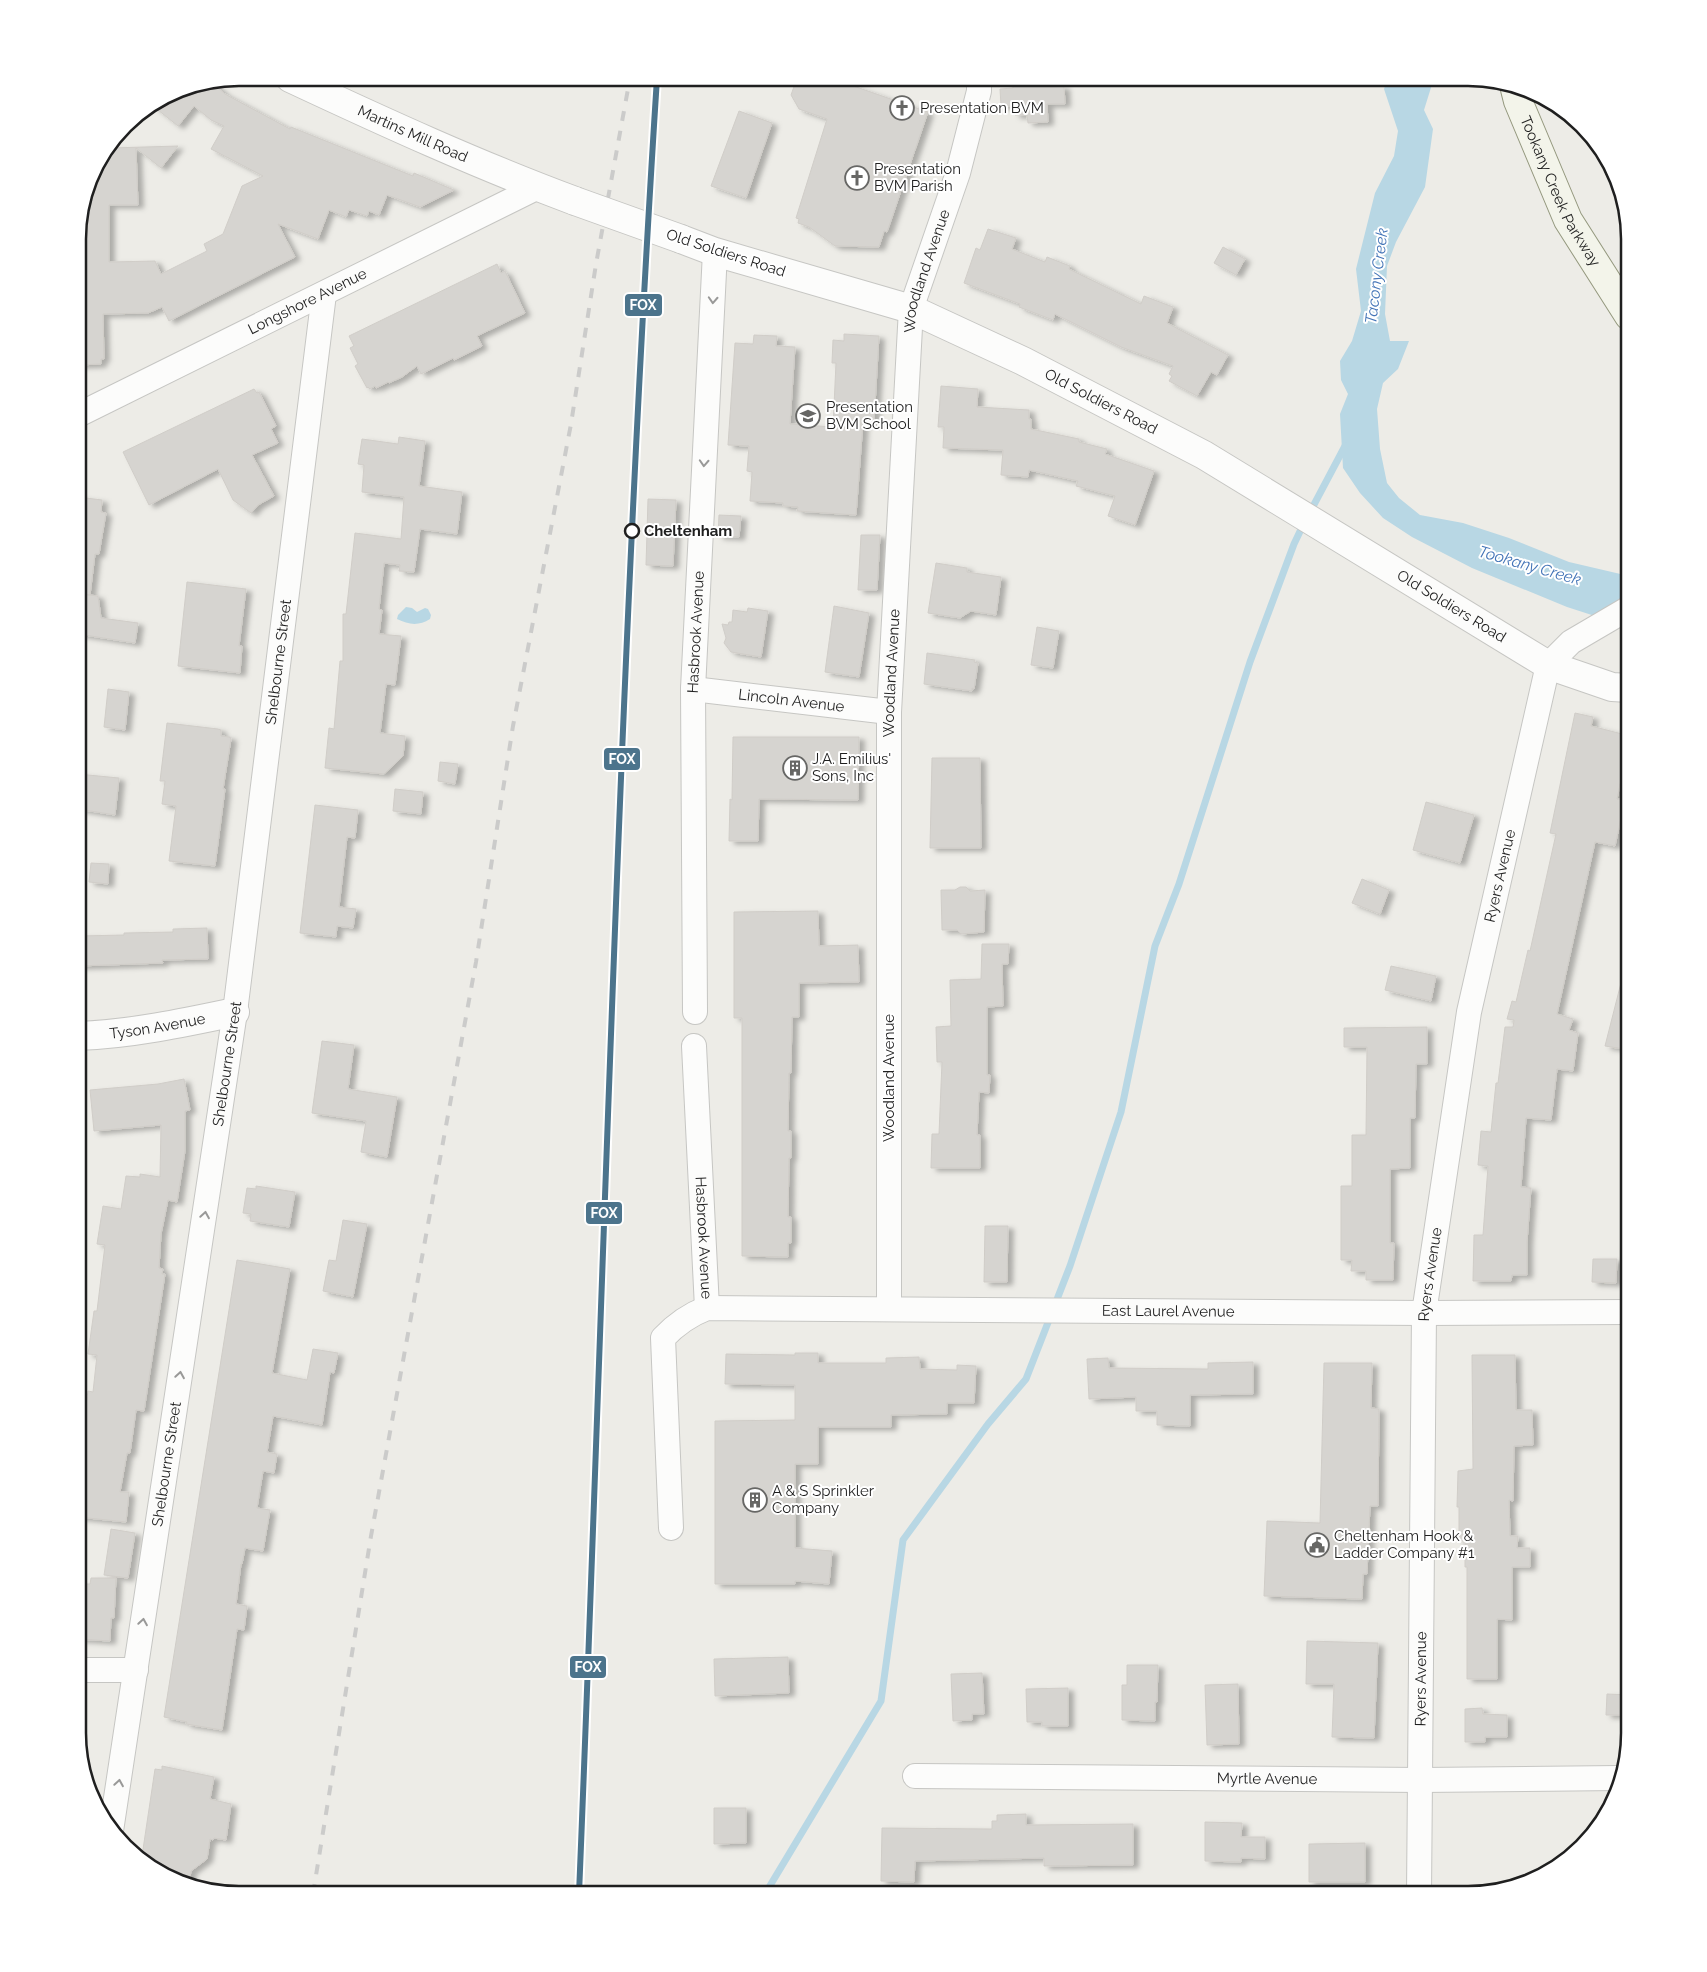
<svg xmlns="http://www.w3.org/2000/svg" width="1707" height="1972" font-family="Raleway,sans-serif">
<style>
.water{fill:#b8d7e4}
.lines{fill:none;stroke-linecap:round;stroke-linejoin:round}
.stream{stroke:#b8d7e4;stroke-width:7}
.building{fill:#d6d4d0;stroke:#d0cdc8;filter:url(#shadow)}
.minor-casing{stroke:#c6c6c3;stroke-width:26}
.tertiary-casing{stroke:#c6c6c3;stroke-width:30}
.secondary-casing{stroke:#94987e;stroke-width:30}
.minor{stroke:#fcfcfb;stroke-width:24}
.tertiary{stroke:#fcfcfb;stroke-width:28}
.secondary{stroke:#f3f4ea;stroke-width:28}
.rail{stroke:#cbcbca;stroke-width:4;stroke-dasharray:10 10;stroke-linecap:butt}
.tertiary-bridge-casing{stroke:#c6c6c3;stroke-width:30;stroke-linecap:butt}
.tertiary-bridge{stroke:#fcfcfb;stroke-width:28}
.rail-1-casing{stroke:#fff;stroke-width:10}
.rail-1{stroke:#4c748c;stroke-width:6}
.oneway{stroke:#999998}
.stop-dot{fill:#fff;stroke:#1f1f1f;stroke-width:2.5}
.labels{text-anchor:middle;stroke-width:4;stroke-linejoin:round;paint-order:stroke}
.poi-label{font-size:15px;fill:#1f1f1f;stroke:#fff;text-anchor:start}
.street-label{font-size:15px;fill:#1f1f1f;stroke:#fff}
.stop-label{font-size:15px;font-weight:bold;fill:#1f1f1f;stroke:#fff;text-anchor:start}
.water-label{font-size:16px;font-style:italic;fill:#4374b7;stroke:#fff}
.rim{fill:none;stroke:#1f1f1f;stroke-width:2.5}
.line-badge{stroke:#fff;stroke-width:2}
.badge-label{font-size:14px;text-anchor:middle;font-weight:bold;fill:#fff}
</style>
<defs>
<filter id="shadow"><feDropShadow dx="5.5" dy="3" stdDeviation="2.5" flood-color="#0004"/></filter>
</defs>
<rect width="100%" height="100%" fill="#edece7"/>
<g class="water">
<polygon points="1388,78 1434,78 1424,110 1433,129 1425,187 1396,242 1387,266 1385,314 1390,341 1409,341 1398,369 1383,383 1377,409 1380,449 1387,483 1399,498 1420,515 1463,523 1509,538 1569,562 1629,576 1629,627 1567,607 1472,568 1412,537 1383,518 1360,493 1343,468 1340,414 1348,394 1341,380 1340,361 1352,341 1361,311 1356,269 1375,193 1394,156 1398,131 1384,89"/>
<path d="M406 607 412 608 417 612 425 608 428 609 431 615 430 619C419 626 409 625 397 619L398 615Z"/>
</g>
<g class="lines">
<g class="stream">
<polyline points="1309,514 1345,446"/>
<polyline points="765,1894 881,1701 903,1540 988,1424 1026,1379 1070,1266 1121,1112 1155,946 1179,884 1250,662 1294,544 1304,523"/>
</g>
</g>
<g class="building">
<polygon points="802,78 823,78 841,83 842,82 928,112 887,232 884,231 879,247 835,246 809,227 798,223 799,219 796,218 827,119 799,109 791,95 796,81"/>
<polygon points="1013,78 1050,78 1050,87 1064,86 1065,104 1047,104 1048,122 1028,123 1027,115 1015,115 1014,106 1001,106 1000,89 1013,88"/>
<polygon points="213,83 225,94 290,129 291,127 413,176 414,173 454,190 420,207 387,195 379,215 369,211 367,216 349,210 346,217 329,210 318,239 278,224 295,257 169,321 162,307 148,313 103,314 104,359 101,359 101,364 78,365 78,229 94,168 110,148 178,146 161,168 136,148 138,205 109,205 109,262 155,261 161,274 207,251 204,244 223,234 242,186 263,176 211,149 224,126 211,120 194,106 178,126 153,106 178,90"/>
<polygon points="739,111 772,123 746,198 711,186"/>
<polygon points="988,229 1016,238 1012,249 1045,262 1047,257 1070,266 1069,269 1141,304 1144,296 1173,307 1167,323 1228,355 1217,375 1211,372 1197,396 1169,381 1172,376 1169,374 1173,366 1121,347 1055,314 1053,320 1019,307 1020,304 964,283 976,248 980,250"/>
<polygon points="1223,247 1245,259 1236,275 1214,263"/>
<polygon points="497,264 501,273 505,271 525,313 477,336 482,346 454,360 453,358 421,374 417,366 402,377 389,383 388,382 376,388 375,386 370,389 368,387 367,388 355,366 358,364 350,348 354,346 349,336"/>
<polygon points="844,334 879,336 874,422 863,422 856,515 797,511 798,507 783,506 783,503 750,501 752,472 747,471 749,446 728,445 735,343 753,344 754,335 777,336 776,346 795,347 790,424 833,427 836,363 832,363 833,340 844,341"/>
<polygon points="941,386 978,389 977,407 1029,410 1029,419 1031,419 1031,429 1079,439 1079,442 1107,449 1105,454 1154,471 1135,525 1108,516 1115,496 1076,486 1078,481 1029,470 1028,477 1001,475 1003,450 943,448 944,427 938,427"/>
<polygon points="254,389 257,393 259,392 276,426 271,429 278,443 252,455 274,496 258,505 251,513 233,500 218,469 149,505 123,452"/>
<polygon points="399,437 425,441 419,486 462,492 457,534 420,529 414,572 399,571 400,565 384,563 379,609 382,610 379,634 401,636 395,685 386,684 380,733 405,736 403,756 384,774 325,768 329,728 334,729 340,661 343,661 343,614 346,614 355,533 401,539 404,497 362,492 364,465 358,464 362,439 398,444"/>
<polygon points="78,497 102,500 101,512 106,513 99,554 95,554 90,595 81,594 98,596 101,618 138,623 135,643 78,634"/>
<polygon points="648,499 676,500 673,566 646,565"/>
<polygon points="719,515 741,516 739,537 718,536"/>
<polygon points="861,535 880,535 877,590 858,590"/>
<polygon points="936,563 967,568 967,572 1001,577 996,615 971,611 960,618 928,613"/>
<polygon points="187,582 246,589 239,646 242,646 240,673 178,666"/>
<polygon points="834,606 869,613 859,677 825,672"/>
<polygon points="748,608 768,611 761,657 731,652 724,643 726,638 722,624 728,625 729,622 732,622 733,610 747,612"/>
<polygon points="1037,627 1059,631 1053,668 1031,665"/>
<polygon points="927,653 975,660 974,662 978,663 974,689 972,688 972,691 924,684"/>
<polygon points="108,689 129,692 125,730 104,727"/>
<polygon points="1575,713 1593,717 1591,726 1630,736 1617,799 1625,800 1615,846 1595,842 1557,1014 1573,1019 1569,1030 1578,1033 1573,1071 1557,1069 1551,1120 1526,1118 1521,1187 1531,1188 1527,1242 1527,1275 1512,1275 1511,1281 1473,1281 1474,1235 1483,1235 1488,1166 1478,1165 1481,1131 1491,1132 1496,1083 1498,1083 1505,1027 1513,1027 1514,1020 1507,1019 1512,1001 1516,1002 1528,950 1530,951 1556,834 1550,833"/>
<polygon points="167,723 218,729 221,730 221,736 230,737 231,739 223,789 225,789 215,866 169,861 176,806 162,804 165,781 160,781"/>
<polygon points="733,737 859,737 858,800 759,799 758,841 729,841 730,799 732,800"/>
<polygon points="932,758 980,758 981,848 930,848"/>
<polygon points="440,762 458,764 455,784 438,781"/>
<polygon points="78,774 119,778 115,815 78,809"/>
<polygon points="395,789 423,792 421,814 393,811"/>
<polygon points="1426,802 1474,815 1460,863 1413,850"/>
<polygon points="315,805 358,810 355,838 347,837 339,907 356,909 353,928 337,926 336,937 300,933"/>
<polygon points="91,863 109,864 108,884 89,882"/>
<polygon points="1362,879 1389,890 1380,914 1352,903"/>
<polygon points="960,887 966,887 970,891 985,890 984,932 961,934 957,930 942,930 941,890 955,890"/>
<polygon points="818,911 819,946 858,945 859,982 799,983 799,1017 792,1017 791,1073 789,1073 788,1131 791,1131 791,1158 789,1158 788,1217 791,1217 791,1243 788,1243 788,1257 742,1256 742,1018 734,1018 734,912"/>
<polygon points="207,928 208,959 162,960 163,963 78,966 78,936 124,935 124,933 173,932 173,929"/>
<polygon points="982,944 1009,944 1008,964 1002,964 1003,1006 987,1007 987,1075 990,1075 989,1093 979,1092 977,1135 980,1135 980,1168 931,1168 932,1134 939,1134 942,1062 937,1062 936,1027 951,1026 950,980 981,979"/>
<polygon points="1391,966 1436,976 1431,1001 1385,990"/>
<polygon points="1623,975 1630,976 1630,1050 1605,1046"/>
<polygon points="1427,1027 1427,1064 1416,1064 1415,1118 1410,1118 1410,1168 1390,1169 1390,1243 1394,1243 1393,1280 1366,1280 1366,1271 1351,1271 1352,1260 1341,1260 1341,1186 1352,1186 1352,1135 1366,1135 1367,1047 1344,1047 1344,1028"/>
<polygon points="322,1041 354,1045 348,1089 397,1097 387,1157 361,1152 366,1121 312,1113"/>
<polygon points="184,1079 190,1110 185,1111 185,1151 177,1202 168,1200 161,1234 159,1268 163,1269 162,1274 165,1274 144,1411 136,1410 130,1453 127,1453 120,1492 129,1492 126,1522 78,1517 78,1460 88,1391 93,1392 97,1355 88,1354 94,1311 97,1311 105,1245 97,1244 103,1206 121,1209 126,1176 140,1177 140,1174 160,1177 161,1125 94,1131 90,1090 158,1084"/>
<polygon points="256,1186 295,1192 289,1227 250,1221 251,1214 243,1213 247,1188 256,1189"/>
<polygon points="343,1220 367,1224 353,1297 323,1291 329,1260 336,1261"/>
<polygon points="985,1226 1008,1226 1007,1282 984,1282"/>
<polygon points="1593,1259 1617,1259 1616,1283 1592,1282"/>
<polygon points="237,1260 290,1269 272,1373 307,1380 313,1349 338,1353 334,1373 330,1372 322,1425 273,1416 267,1452 277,1454 274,1473 263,1471 257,1508 270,1510 263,1551 245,1548 242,1564 241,1564 236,1604 247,1606 244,1630 237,1629 222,1730 186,1724 187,1722 164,1717"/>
<polygon points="795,1353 818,1353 818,1363 886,1363 886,1358 919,1357 920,1369 957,1370 957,1365 976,1366 974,1403 947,1403 947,1414 891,1415 891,1427 818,1427 818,1464 795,1464 795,1548 832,1551 829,1584 795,1581 795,1584 715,1584 715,1421 795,1420 795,1385 725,1384 726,1354 795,1355"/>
<polygon points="1472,1355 1515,1355 1516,1410 1532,1410 1533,1445 1514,1446 1513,1501 1509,1500 1510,1536 1518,1536 1517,1548 1530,1548 1530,1567 1512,1567 1512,1620 1497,1619 1497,1679 1467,1679 1467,1567 1465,1567 1465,1541 1459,1541 1459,1507 1457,1507 1458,1471 1473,1469"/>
<polygon points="1108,1358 1109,1368 1208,1369 1208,1363 1253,1362 1253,1394 1190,1395 1190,1426 1157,1425 1157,1411 1136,1411 1136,1397 1089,1399 1087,1359"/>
<polygon points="1324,1363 1372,1363 1371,1408 1379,1409 1378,1506 1370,1506 1367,1574 1363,1574 1362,1599 1264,1596 1267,1521 1320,1523"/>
<polygon points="111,1529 135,1533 128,1578 104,1575"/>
<polygon points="91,1578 116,1578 114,1618 111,1618 110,1641 78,1639 78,1584 90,1584"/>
<polygon points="1307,1641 1378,1643 1374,1738 1332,1737 1334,1684 1306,1684"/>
<polygon points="788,1657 789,1693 715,1696 714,1659"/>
<polygon points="1127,1665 1158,1665 1157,1702 1155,1702 1155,1721 1122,1720 1122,1685 1127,1685"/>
<polygon points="982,1673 984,1714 972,1714 972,1720 953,1721 951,1674"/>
<polygon points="1238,1684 1239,1744 1207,1745 1205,1685"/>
<polygon points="1068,1688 1068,1726 1042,1726 1042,1722 1027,1722 1026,1689"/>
<polygon points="1607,1694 1630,1695 1630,1715 1606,1715"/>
<polygon points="1482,1708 1483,1714 1507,1715 1507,1737 1485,1737 1485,1742 1465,1742 1465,1709"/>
<polygon points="162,1766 214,1777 210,1799 231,1804 226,1840 214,1838 213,1840 210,1839 207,1859 191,1871 189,1883 168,1878 142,1856 155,1769 162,1770"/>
<polygon points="714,1808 746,1808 746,1843 714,1844"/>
<polygon points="1026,1814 1026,1825 1133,1824 1133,1865 1044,1866 1044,1858 915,1861 914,1882 881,1881 882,1828 992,1829 992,1821 997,1821 997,1815"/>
<polygon points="1205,1822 1242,1823 1241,1837 1265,1837 1265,1859 1241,1858 1241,1862 1205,1861"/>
<polygon points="1365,1843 1365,1882 1309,1882 1309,1844"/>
</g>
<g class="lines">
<g class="minor-casing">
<g id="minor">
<path id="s1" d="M78 415 538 187"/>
<path id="s2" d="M693 689 889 712"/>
<path id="s3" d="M695 1012 693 689 715 252"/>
<path id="s4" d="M694 1046 707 1308"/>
<path id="s5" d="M889 1309V712L911 309 958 173 979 91V78"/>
<path id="s6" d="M671 1528 663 1338C676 1324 689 1315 707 1308L1424 1313 1629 1312"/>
<polyline points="78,1670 136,1670"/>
<path id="s7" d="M915 1776 1421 1780 1619 1778"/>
<path id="s8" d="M111 1831 235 1012 324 294"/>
<path id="s9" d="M1419 1894 1424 1313 1469 1012 1548 665 1571 642 1629 608"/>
</g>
</g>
<g class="tertiary-casing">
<g id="tertiary">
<path id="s10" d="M290 78C384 122 478 165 575 201"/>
<path id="s11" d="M681 239 715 252 911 309 1023 361 1204 455 1548 665 1612 687 1629 688"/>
<path id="s12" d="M78 1036C131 1034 183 1023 235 1012"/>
</g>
</g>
<g class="secondary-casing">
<g id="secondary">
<path id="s13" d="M1515 89 1518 101 1568 220 1629 316"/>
</g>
</g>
<use href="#minor" class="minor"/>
<use href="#tertiary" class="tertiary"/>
<use href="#secondary" class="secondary"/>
<polyline class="rail" points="313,1894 371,1536 476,962 513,726 571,424 596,264 630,78"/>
<g class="tertiary-bridge-casing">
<polyline id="tertiary-bridge" points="575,201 681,239"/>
</g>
<use href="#tertiary-bridge" class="tertiary-bridge"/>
<g class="rail-1-casing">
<path id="rail-1" d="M579 1894C604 1289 618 683 657 78"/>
</g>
<use href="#rail-1" class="rail-1"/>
</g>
<defs><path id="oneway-chevron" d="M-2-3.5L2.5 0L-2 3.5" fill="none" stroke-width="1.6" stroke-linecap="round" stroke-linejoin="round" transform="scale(1.25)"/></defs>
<g class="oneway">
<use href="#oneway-chevron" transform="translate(713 300) rotate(93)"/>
<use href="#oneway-chevron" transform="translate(704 463) rotate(93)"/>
<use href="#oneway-chevron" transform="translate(205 1215) rotate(-81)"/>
<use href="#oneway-chevron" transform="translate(180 1375) rotate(-81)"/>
<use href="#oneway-chevron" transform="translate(143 1622) rotate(-81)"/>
<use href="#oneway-chevron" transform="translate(119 1783) rotate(-81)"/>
</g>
<defs>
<g id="church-ring" transform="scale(1.25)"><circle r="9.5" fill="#fff" stroke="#676765" stroke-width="1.5"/><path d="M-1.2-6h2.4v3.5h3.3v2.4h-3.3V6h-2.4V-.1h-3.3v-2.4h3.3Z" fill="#676765"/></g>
<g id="school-ring" transform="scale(1.25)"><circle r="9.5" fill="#fff" stroke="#676765" stroke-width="1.5"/><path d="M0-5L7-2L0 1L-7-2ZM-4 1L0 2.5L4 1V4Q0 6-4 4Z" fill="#676765"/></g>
<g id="building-ring" transform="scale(1.25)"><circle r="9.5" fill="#fff" stroke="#676765" stroke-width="1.5"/><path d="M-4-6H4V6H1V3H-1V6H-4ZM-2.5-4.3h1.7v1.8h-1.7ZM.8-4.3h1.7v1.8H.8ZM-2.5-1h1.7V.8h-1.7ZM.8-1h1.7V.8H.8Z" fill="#676765"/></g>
<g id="civic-ring" transform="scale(1.25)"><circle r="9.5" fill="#fff" stroke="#676765" stroke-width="1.5"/><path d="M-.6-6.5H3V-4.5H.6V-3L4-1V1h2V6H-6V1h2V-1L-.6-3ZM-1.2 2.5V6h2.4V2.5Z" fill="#676765"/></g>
</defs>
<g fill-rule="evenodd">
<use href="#church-ring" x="902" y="108"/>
<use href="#church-ring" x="857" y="178"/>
<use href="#school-ring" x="808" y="416"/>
<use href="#building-ring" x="795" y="768"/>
<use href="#building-ring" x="755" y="1500"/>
<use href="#civic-ring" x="1317" y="1545"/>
</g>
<circle class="stop-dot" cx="632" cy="531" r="7"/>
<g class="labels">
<g class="poi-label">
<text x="920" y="113">Presentation BVM</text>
<text x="874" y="174">Presentation<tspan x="874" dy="17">BVM Parish</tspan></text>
<text x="826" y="412">Presentation<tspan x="826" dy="17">BVM School</tspan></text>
<text x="812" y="764">J.A. Emilius'<tspan x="812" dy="17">Sons, Inc</tspan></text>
<text x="772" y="1496">A &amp; S Sprinkler<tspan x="772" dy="17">Company</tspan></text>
<text x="1334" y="1541">Cheltenham Hook &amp;<tspan x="1334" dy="17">Ladder Company #1</tspan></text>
</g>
<g class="street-label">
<text dy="5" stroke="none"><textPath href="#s10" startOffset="135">Martins Mill Road</textPath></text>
<text dy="5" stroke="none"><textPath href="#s13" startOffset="112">Tookany Creek Parkway</textPath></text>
<text transform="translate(726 253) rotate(18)" y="5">Old Soldiers Road</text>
<text dy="5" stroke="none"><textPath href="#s5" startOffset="1041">Woodland Avenue</textPath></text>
<text dy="5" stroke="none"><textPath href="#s1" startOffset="256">Longshore Avenue</textPath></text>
<text dy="5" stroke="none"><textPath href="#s11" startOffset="452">Old Soldiers Road</textPath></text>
<text dy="5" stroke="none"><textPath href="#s11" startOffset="858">Old Soldiers Road</textPath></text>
<text dy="5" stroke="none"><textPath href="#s3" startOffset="380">Hasbrook Avenue</textPath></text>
<text dy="5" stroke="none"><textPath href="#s8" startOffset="1181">Shelbourne Street</textPath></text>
<text dy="5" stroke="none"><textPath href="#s5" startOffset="636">Woodland Avenue</textPath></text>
<text dy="5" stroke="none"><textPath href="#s2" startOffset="99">Lincoln Avenue</textPath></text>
<text dy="5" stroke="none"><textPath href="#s9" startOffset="1025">Ryers Avenue</textPath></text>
<text dy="5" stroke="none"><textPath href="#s12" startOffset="80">Tyson Avenue</textPath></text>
<text dy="5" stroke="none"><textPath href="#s8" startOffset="776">Shelbourne Street</textPath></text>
<text transform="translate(889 1078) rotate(-90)" y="5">Woodland Avenue</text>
<text dy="5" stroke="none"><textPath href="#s4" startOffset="192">Hasbrook Avenue</textPath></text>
<text dy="5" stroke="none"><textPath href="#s9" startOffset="620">Ryers Avenue</textPath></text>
<text dy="5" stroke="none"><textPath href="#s6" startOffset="705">East Laurel Avenue</textPath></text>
<text dy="5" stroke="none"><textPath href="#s8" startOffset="371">Shelbourne Street</textPath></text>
<text dy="5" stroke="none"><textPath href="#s9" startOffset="215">Ryers Avenue</textPath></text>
<text dy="5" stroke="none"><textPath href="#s7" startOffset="352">Myrtle Avenue</textPath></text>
</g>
<g class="stop-label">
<text x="644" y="536">Cheltenham</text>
</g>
<g class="water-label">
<text transform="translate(1376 276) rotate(-83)" y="6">Tacony Creek</text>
<text transform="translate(1530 565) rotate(16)" y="6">Tookany Creek</text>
</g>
</g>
<path d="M0 0H1707V1972H0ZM239 86H1468A153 153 0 0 1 1621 239V1733A153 153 0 0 1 1468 1886H239A153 153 0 0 1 86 1733V239A153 153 0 0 1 239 86Z" fill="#fff" fill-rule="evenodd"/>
<path class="rim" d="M239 86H1468A153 153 0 0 1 1621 239V1733A153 153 0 0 1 1468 1886H239A153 153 0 0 1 86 1733V239A153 153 0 0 1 239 86Z"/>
<g class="line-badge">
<rect x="624" y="293" width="39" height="24" rx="5" fill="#4c748c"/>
<rect x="603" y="747" width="38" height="24" rx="5" fill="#4c748c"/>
<rect x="585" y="1201" width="38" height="24" rx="5" fill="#4c748c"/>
<rect x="569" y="1655" width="38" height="24" rx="5" fill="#4c748c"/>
</g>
<g class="badge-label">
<text x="643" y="310">FOX</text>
<text x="622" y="764">FOX</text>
<text x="604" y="1218">FOX</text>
<text x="588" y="1672">FOX</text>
</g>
</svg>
